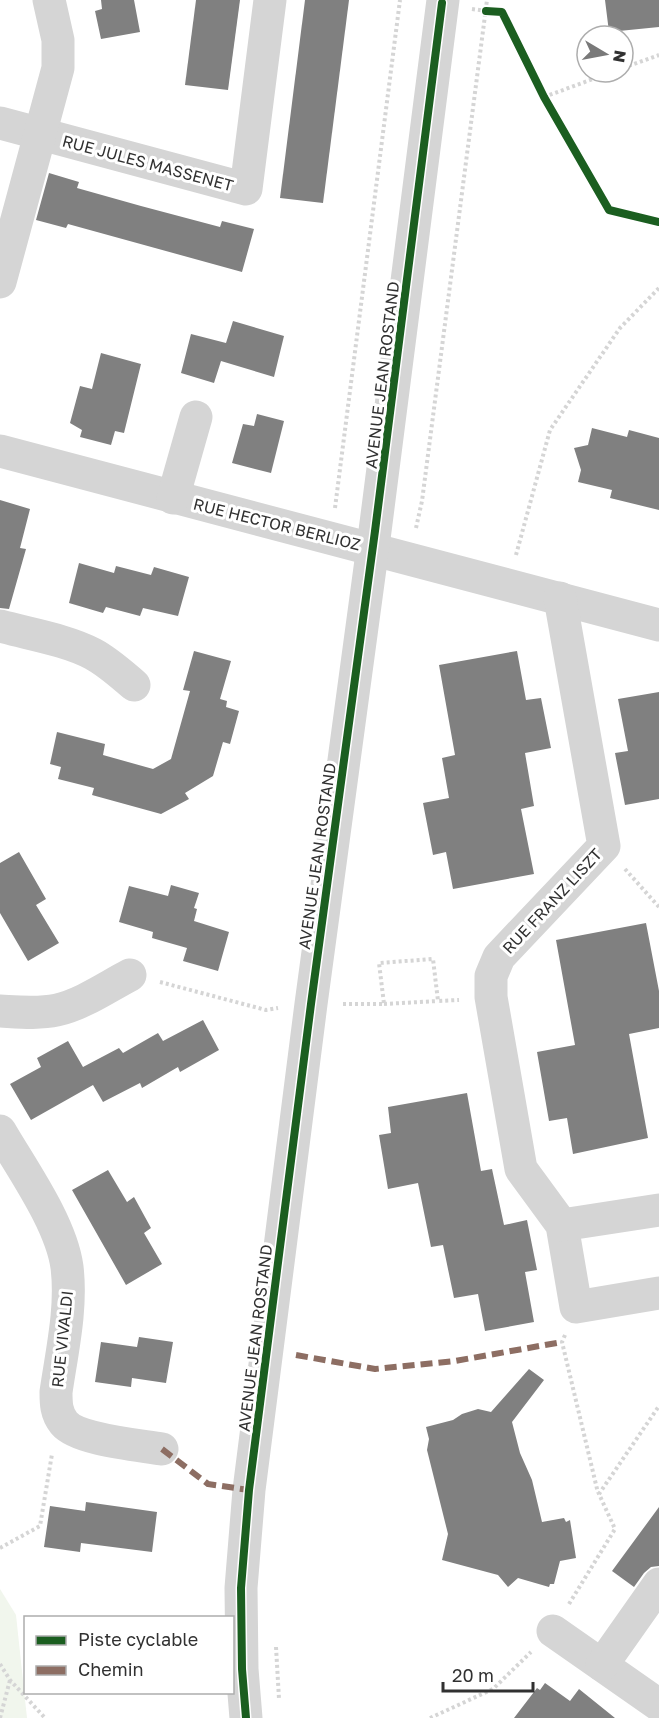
<svg xmlns="http://www.w3.org/2000/svg" width="659" height="1718" font-family="'Golos Text',sans-serif">
<style>
.green{fill:#f1f6ed}
.building{fill:#808080}
.lines{fill:none;stroke-linecap:round;stroke-linejoin:round}
.path{stroke:#d5d5d5;stroke-width:4;stroke-dasharray:3 3;stroke-linecap:butt}
.minor{stroke:#d5d5d5;stroke-width:33}
.quiet{stroke:#8d6e63;stroke-width:6;stroke-dasharray:12 6;stroke-linecap:butt}
.cycleway-casing{stroke:#fff;stroke-width:11}
.cycleway{stroke:#1b5e20;stroke-width:8}
.labels{text-anchor:middle;stroke-width:6;stroke-linejoin:round;paint-order:stroke}
.street-label{font-size:16px;fill:#313131;stroke:#fff}
</style>
<rect width="100%" height="100%" fill="#fff"/>
<polygon class="green" points="0,1589 16,1615 27,1718 0,1718"/>
<g class="building">
<polygon points="101,0 134,0 140,32 101,39 95,11 102,9"/>
<polygon points="196,0 240,0 228,90 185,85"/>
<polygon points="305,0 349,0 323,203 280,198"/>
<polygon points="605,0 659,0 659,27 609,32"/>
<polygon points="49,173 79,182 77,188 141,206 220,227 222,221 254,229 242,272 68,224 66,228 36,220"/>
<polygon points="233,321 284,336 274,377 221,361 214,383 181,373 191,334 226,343"/>
<polygon points="101,353 141,364 124,433 115,431 111,445 80,437 82,430 70,423 80,386 92,389"/>
<polygon points="257,414 284,421 271,473 232,463 243,424 254,426"/>
<polygon points="592,428 627,437 629,430 659,438 659,510 610,498 612,490 578,482 581,470 574,448 588,445"/>
<polygon points="0,500 30,509 20,548 26,549 9,609 0,608"/>
<polygon points="79,563 114,573 116,566 151,575 154,567 189,577 178,616 143,608 140,616 106,607 103,613 69,603"/>
<polygon points="194,651 231,661 220,699 227,701 226,707 239,711 230,744 223,742 213,776 185,793 189,799 161,814 92,795 94,788 58,779 61,767 50,764 57,732 105,744 103,755 153,769 171,759 190,691 183,690"/>
<polygon points="517,651 526,700 541,698 551,748 525,753 534,806 521,809 534,874 453,889 446,852 433,855 423,803 449,798 442,758 455,755 439,665"/>
<polygon points="659,692 659,799 625,805 615,753 628,751 618,699"/>
<polygon points="19,852 46,899 36,905 59,943 28,961 0,913 0,863"/>
<polygon points="171,885 199,893 194,908 197,909 194,921 229,932 218,971 183,961 187,948 152,938 153,932 119,922 129,886 168,896"/>
<polygon points="646,923 659,991 659,1028 629,1034 648,1138 573,1154 567,1118 549,1121 537,1052 575,1045 556,940"/>
<polygon points="203,1020 219,1050 180,1072 178,1067 142,1088 140,1083 103,1102 93,1085 31,1120 10,1084 41,1067 37,1058 68,1041 83,1067 119,1048 123,1053 158,1033 163,1041"/>
<polygon points="467,1093 481,1171 492,1169 504,1225 527,1220 537,1270 525,1272 534,1322 485,1331 478,1294 454,1298 443,1245 431,1247 418,1183 388,1189 379,1135 391,1133 388,1107"/>
<polygon points="108,1170 127,1202 134,1197 151,1228 144,1233 162,1264 126,1285 72,1190"/>
<polygon points="139,1337 173,1342 166,1383 132,1378 131,1387 95,1382 101,1342 137,1347"/>
<polygon points="529,1369 544,1380 512,1422 520,1453 532,1480 542,1522 564,1518 566,1522 570,1520 576,1558 560,1561 554,1584 550,1584 549,1587 518,1578 508,1587 498,1575 442,1560 448,1534 427,1450 429,1439 426,1427 453,1420 462,1414 478,1409 491,1412"/>
<polygon points="86,1502 157,1512 152,1552 81,1543 80,1552 44,1547 50,1506 85,1511"/>
<polygon points="659,1507 659,1566 651,1567 644,1573 634,1587 612,1571"/>
<polygon points="545,1683 570,1701 579,1689 615,1718 514,1718 537,1688 540,1690"/>
</g>
<g class="lines">
<g class="path">
<polyline points="472,9 486,11"/>
<polyline points="623,68 659,55"/>
<polyline points="544,97 612,72"/>
<polyline points="335,508 400,0"/>
<polyline points="416,528 422,501 487,0"/>
<polyline points="516,555 550,430 620,328 659,288"/>
<polyline points="625,869 659,907"/>
<polyline points="160,982 266,1010 278,1008"/>
<polyline points="343,1004 384,1004 379,963 433,959 438,1001 459,1000"/>
<polyline points="384,1004 438,1001"/>
<polyline points="565,1335 562,1342 598,1493"/>
<polyline points="0,1548 40,1526 52,1454"/>
<polyline points="569,1604 615,1529 599,1494 659,1406"/>
<polyline points="276,1647 279,1699"/>
<polyline points="0,1664 10,1680 45,1718"/>
<polyline points="0,1718 10,1680"/>
<polyline points="430,1718 493,1689 531,1652"/>
</g>
<g class="minor">
<polyline points="0,123 246,189 270,0"/>
<polyline points="0,282 58,68 58,40 49,0"/>
<polyline points="0,451 659,625"/>
<polyline points="173,498 196,417"/>
<polyline points="560,598 604,846 499,957 491,976 491,997 521,1169 562,1225 576,1307 659,1293"/>
<path d="M0 626C29 634 67 640 93 654 108 662 121 674 134 685"/>
<path d="M0 1011C19 1012 39 1014 57 1010 83 1004 107 987 130 975"/>
<path d="M0 1131C22 1169 61 1223 67 1267 72 1308 62 1351 56 1392 56 1403 56 1413 64 1423 78 1440 139 1445 162 1449"/>
<polyline points="562,1225 659,1210"/>
<polyline points="553,1631 659,1705"/>
<polyline points="602,1665 659,1584"/>
<polyline points="246,1718 242,1669 241,1588 249,1490 311,1004 375,531 443,0"/>
</g>
<g class="quiet">
<polyline points="296,1355 375,1369 455,1361 562,1342"/>
<polyline points="162,1449 208,1484 249,1490"/>
</g>
<g class="cycleway-casing">
<g id="cycleway">
<polyline points="486,11 502,12 544,97 609,210 659,222"/>
<polyline points="246,1718 242,1669 241,1588 249,1490 311,1004 375,531 442,3"/>
</g>
</g>
<use href="#cycleway" class="cycleway"/>
</g>
<g class="labels">
<g class="street-label">
<text transform="translate(148 163) rotate(15)" y="6">RUE JULES MASSENET</text>
<text transform="translate(382 375) rotate(-83)" y="6">AVENUE JEAN ROSTAND</text>
<text transform="translate(277 524) rotate(14)" y="6">RUE HECTOR BERLIOZ</text>
<text transform="translate(317 856) rotate(-82)" y="6">AVENUE JEAN ROSTAND</text>
<text transform="translate(552 901) rotate(-47)" y="6">RUE FRANZ LISZT</text>
<text transform="translate(255 1338) rotate(-83)" y="6">AVENUE JEAN ROSTAND</text>
<text transform="translate(62 1339) rotate(-84)" y="6">RUE VIVALDI</text>
</g>
</g>
<rect x="24" y="1616" width="210" height="78" fill="#ffffff" stroke="#adadad" stroke-width="1.5"/>
<rect x="36" y="1636" width="30" height="9" fill="#1b5e20" stroke="#adadad" stroke-width="1.5"/>
<text x="78" y="1646" font-size="18" fill="#313131">Piste cyclable</text>
<rect x="36" y="1666" width="30" height="9" fill="#8d6e63" stroke="#adadad" stroke-width="1.5"/>
<text x="78" y="1676" font-size="18" fill="#313131">Chemin</text>
<g transform="translate(605 54) rotate(100)"><circle r="28" fill="#ffffff" stroke="#adadad" stroke-width="1.5"/>
<path d="M0-4.5L10 22L0 15L-10 22Z" fill="#797979"/>
<text y="-9" font-size="16" font-weight="bold" text-anchor="middle" fill="#313131">N</text>
</g>
<path d="M443 1682v9h90v-9" fill="none" stroke="#313131" stroke-width="3"/>
<text x="452" y="1682" font-size="18" fill="#313131" stroke="#ffffff" stroke-width="4.5" paint-order="stroke">20 m</text>
</svg>
